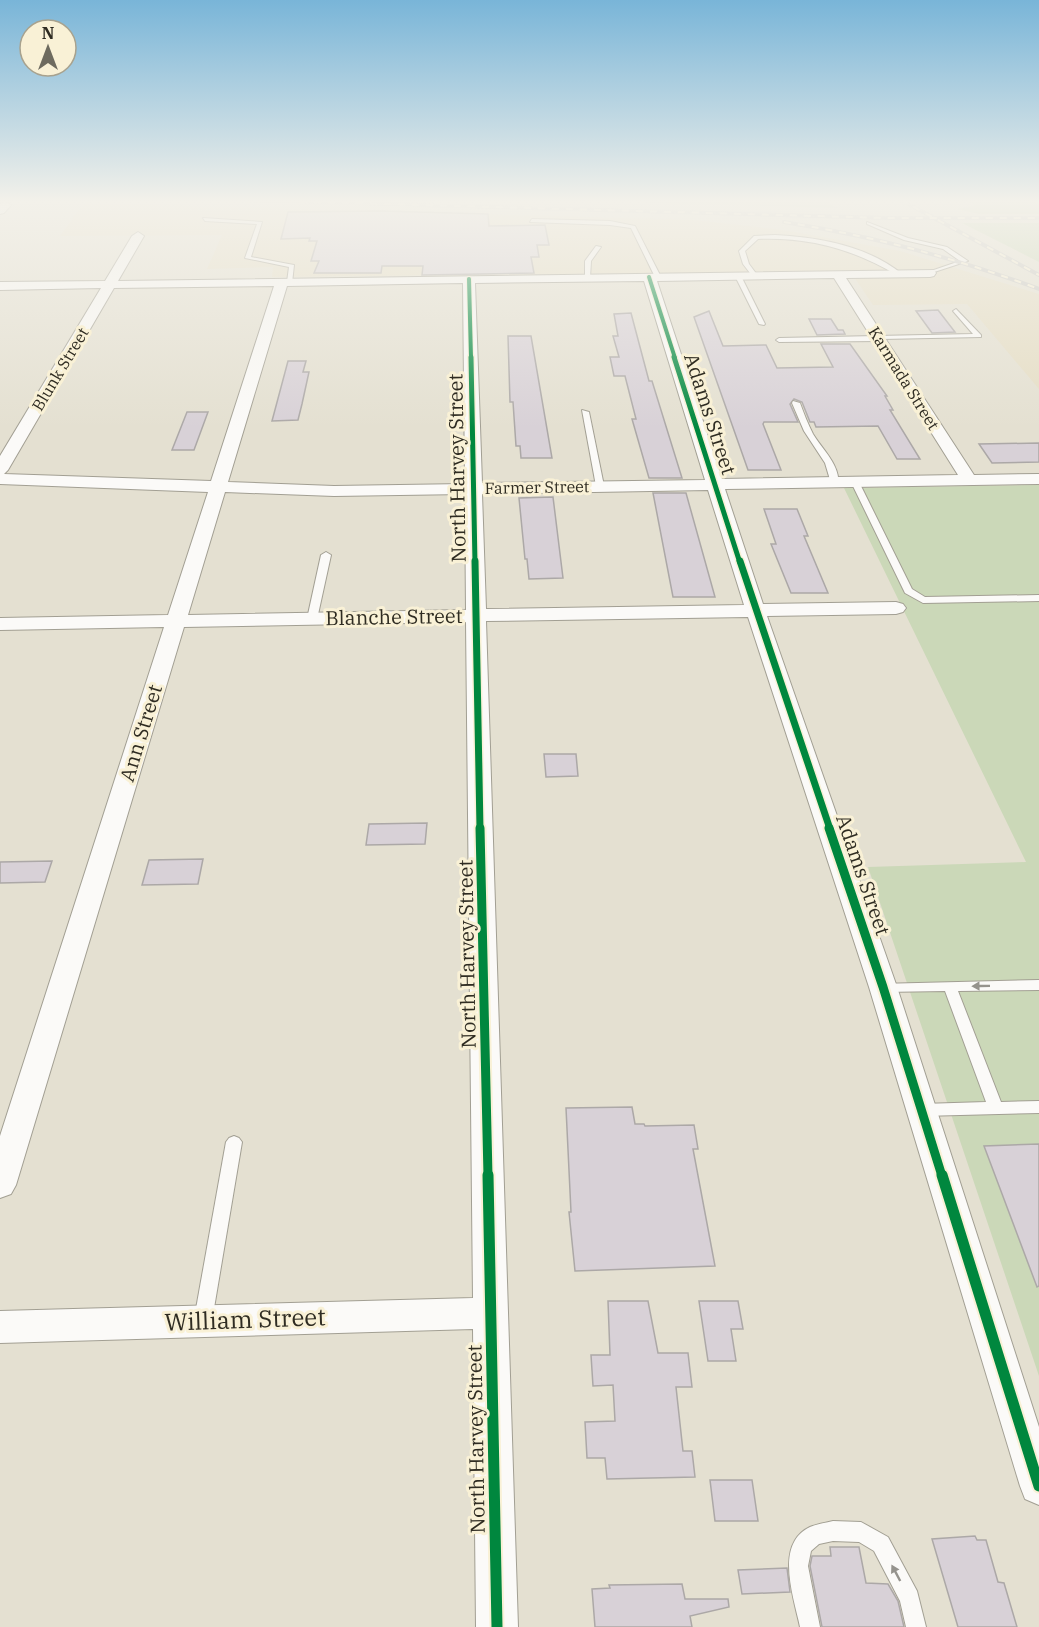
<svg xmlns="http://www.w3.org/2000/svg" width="1039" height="1627" font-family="'IBM Plex Serif',serif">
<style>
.built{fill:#e5ddc4}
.green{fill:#cbd8b8}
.building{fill:#d8d1d7;stroke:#aca8a7;stroke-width:1.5}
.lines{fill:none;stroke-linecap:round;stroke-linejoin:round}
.lane-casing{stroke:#a29f93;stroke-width:2}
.street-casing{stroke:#a29f93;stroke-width:2}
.lane{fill:#fbfaf8;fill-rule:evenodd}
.street{fill:#fbfaf8;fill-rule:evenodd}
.rail-casing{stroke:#c8c7c3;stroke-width:4}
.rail{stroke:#f9f1d6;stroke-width:2;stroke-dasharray:7;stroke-linecap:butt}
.cycleway-far4-casing{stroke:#f9f1d6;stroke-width:6}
.cycleway-far3-casing{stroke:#f9f1d6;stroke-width:8}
.cycleway-far2-casing{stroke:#f9f1d6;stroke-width:10}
.cycleway-far1-casing{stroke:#f9f1d6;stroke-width:13}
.cycleway-casing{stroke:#f9f1d6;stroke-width:15}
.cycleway-far4{stroke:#00873e;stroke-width:4}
.cycleway-far3{stroke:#00873e;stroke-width:5}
.cycleway-far2{stroke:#00873e;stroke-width:7}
.cycleway-far1{stroke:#00873e;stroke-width:9}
.cycleway{stroke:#00873e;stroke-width:11}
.oneway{fill:#95938d}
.labels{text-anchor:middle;stroke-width:6;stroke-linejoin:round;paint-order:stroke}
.far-street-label{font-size:16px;fill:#2f2c22;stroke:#f9f1d6}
.street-label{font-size:20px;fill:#2f2c22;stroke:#f9f1d6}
.near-street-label{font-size:24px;fill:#2f2c22;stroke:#f9f1d6}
</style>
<rect width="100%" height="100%" fill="#e4e0d1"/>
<polygon class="built" points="84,203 694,220 783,230 900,251 1039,294 1039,389 967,304 873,305 850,271 272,277 273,267 207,269 222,235 60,236"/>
<g class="green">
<polygon points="647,200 822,200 838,208 647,203"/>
<polygon points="963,200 1019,200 1039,203 1039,214 979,214 957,209 976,205"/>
<polygon points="962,223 1039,223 1039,262"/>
<polygon points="1039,485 1039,1376 868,867 1026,862 844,488"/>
</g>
<g class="building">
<polygon points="381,211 488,214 489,226 545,225 549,245 537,245 539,257 531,257 534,273 422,275 423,266 382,266 381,273 314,273 319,261 311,261 317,241 309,241 310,238 281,239 288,212"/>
<polygon points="938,310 955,332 932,333 916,311"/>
<polygon points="709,311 723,346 766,345 777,368 833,367 821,344 850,344 887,396 885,396 893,410 890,410 920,459 897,459 878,426 816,427 814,422 810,422 802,402 794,399 790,404 798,422 764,422 763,424 781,470 748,470 694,317"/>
<polygon points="631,313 649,381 652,381 682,478 649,478 632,419 636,419 625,376 614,376 610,357 619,357 613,336 618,336 614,314"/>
<polygon points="809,319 831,319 838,330 843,330 845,334 817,335"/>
<polygon points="508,336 531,336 552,458 521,458 520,446 516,446 513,402 510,402"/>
<polygon points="288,361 306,361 303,372 309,372 302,404 298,420 272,421"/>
<polygon points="187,412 208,412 194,450 172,450"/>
<polygon points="1039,443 1039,462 992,463 979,444"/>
<polygon points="653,493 686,493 715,597 673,597"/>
<polygon points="553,497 563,578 529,579 527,559 525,559 519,498"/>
<polygon points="764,509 797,509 808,536 804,536 828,593 791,593 771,544 776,544"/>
<polygon points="544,754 576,754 578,776 546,777"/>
<polygon points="427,823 425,844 366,845 369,824"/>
<polygon points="203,859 198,884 142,885 149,860"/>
<polygon points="52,861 45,882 0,883 0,862"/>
<polygon points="632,1107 635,1124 644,1124 645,1126 694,1125 698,1149 693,1149 715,1266 575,1271 569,1212 571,1212 566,1108"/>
<polygon points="1039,1144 1039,1286 1037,1287 984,1146"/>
<polygon points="608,1301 648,1301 658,1353 688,1353 692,1387 676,1387 683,1451 692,1451 695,1477 607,1479 605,1458 587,1458 585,1422 615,1421 613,1385 593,1386 591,1355 610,1355"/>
<polygon points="699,1301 738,1301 743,1329 731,1329 736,1361 708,1361"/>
<polygon points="710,1480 752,1480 758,1521 715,1521"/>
<polygon points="975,1536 977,1540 986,1540 998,1582 1004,1583 1017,1627 958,1627 932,1539"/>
<polygon points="830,1547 859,1547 866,1583 888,1584 898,1601 904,1627 822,1627 810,1566 812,1556 831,1556"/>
<polygon points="787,1568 790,1592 742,1594 738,1570"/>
<polygon points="682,1584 685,1599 728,1599 729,1607 690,1616 692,1627 595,1627 592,1589 610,1588 609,1585"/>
</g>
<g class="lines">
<g class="lane-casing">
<g id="lane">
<polygon points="203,218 262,222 251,257 294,265 292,283 287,282 289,267 245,258 257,224 205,221"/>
<polygon points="532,219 610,221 635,226 661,277 658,279 655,277 631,228 610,225 530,222"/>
<polygon points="867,222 908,238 947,247 968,261 928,274 928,272 960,261 943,249 904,240 867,224"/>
<path d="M775 235C818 237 868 246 902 274L897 275C853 249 809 237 758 239L745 251 749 264 758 276 753 277 743 264 739 251 754 236Z"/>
<polygon points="596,246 601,247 591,261 590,278 585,279 585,261"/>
<polygon points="738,274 741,276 765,324 764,325 759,324 735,276"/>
<polygon points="956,309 981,335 981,337 882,339 879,341 779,342 776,340 779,338 973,334 953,311"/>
<path d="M793 401 800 403C804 414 808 424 813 434 822 449 841 466 838 485L831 483 825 463 804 431 792 403Z"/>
<polygon points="582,410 589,412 604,486 600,489 596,486"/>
<polygon points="852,480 859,482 912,589 925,597 1039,595 1039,601 923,603 905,593 851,482"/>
<polygon points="326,552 331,555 317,619 312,622 307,619 321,555"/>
<polygon points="1039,980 1039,990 958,991 1001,1102 1039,1101 1039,1113 922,1116 917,1114 914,1110 917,1106 922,1104 986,1102 945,991 883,992 878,990 876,987 878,984"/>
<polygon points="234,1136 239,1138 242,1142 212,1320 209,1325 203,1328 197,1325 194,1320 226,1142 229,1138"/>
<path d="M833 1521 861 1522 888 1537 917 1591 926 1627H906L900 1601 874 1551 859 1542 833 1541 819 1544 811 1551 808 1566 820 1627H800C794 1598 774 1544 810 1527 817 1524 825 1523 833 1521Z"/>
</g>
</g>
<g class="street-casing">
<g id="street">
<polygon points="5,202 11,205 4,213 0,214 0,204"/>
<path d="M138 232 144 236 118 281 934 270 936 273 934 276 930 277 846 278 974 475 1039 474V484L725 489 763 604 896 602 903 604 906 608 903 612 896 614 767 616 897 987 1039 1427V1505L1025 1499 1020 1486 869 987 748 617 486 621 518 1627H476L473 1329 0 1343V1311L473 1298 466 622 184 627 16 1185 11 1194 0 1198V1136L164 627 0 630V618L168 615 208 492 0 484V456L101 288 0 290V282L105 281 132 236ZM834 278 958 475 722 479 657 281ZM644 281 705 480 482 483 475 283ZM463 283 465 484 334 486 228 482 287 286ZM274 286 211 481 4 474 8 470 114 288ZM708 490 744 605 486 609 482 494ZM225 492 334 496 465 494 466 610 188 615Z"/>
</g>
</g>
<use href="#lane" class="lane"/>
<use href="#street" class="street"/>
<g class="rail-casing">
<g id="rail">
<polyline points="244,200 886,218 1039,218"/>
<polyline points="901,200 1039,275"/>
<path d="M784 222C872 236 956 258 1039 289"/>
</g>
</g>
<use href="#rail" class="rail"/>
<g class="cycleway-far4-casing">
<g id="cycleway-far4">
<polyline points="649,277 675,358"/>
<polyline points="469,279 471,358"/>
</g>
</g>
<g class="cycleway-far3-casing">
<g id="cycleway-far3">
<polyline points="471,357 475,563"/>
<polyline points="674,357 740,563"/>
</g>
</g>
<g class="cycleway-far2-casing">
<g id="cycleway-far2">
<polyline points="475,561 480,829"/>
<polyline points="740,561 830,829"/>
</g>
</g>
<g class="cycleway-far1-casing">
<g id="cycleway-far1">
<polyline points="480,828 488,1176"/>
<polyline points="829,828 883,987 942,1176"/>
</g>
</g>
<g class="cycleway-casing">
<g id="cycleway">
<polyline points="488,1175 497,1627"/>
<polyline points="942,1175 1039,1486"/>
</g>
</g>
<use href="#cycleway-far4" class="cycleway-far4"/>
<use href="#cycleway-far3" class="cycleway-far3"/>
<use href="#cycleway-far2" class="cycleway-far2"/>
<use href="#cycleway-far1" class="cycleway-far1"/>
<use href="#cycleway" class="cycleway"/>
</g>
<defs><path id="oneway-solid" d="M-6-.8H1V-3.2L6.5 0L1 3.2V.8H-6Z" transform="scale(1.5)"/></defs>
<g class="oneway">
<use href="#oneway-solid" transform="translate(981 986) rotate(179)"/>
<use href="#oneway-solid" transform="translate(896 1573) rotate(-118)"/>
</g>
<linearGradient id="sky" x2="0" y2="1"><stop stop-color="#79b5d8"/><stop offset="0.47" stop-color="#f3f1ea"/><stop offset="1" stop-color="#f3f1ea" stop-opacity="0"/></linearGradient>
<rect width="1039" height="428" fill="url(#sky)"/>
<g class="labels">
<g class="far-street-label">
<text transform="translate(60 369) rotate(-59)" y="6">Blunk Street</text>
<text transform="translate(904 378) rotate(58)" y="6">Karmada Street</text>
<text transform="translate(537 487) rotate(-1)" y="6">Farmer Street</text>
</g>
<g class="street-label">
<text transform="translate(710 414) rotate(72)" y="7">Adams Street</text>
<text transform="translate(457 468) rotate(-91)" y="7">North Harvey Street</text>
<text transform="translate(394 617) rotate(-1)" y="7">Blanche Street</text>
<text transform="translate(141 733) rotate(-73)" y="7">Ann Street</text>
<text transform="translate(863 875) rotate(71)" y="7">Adams Street</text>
<text transform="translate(467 954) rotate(-91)" y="7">North Harvey Street</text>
<text transform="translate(476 1439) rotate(-91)" y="7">North Harvey Street</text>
</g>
<g class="near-street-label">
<text transform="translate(245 1320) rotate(-2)" y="8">William Street</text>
</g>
</g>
<g transform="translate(48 48)"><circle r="28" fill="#f9f1d6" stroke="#a8a28e" stroke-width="1.5"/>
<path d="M0-4.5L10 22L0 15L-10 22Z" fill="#6e6b5f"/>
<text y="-9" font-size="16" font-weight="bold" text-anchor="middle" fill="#2f2c22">N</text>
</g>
</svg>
